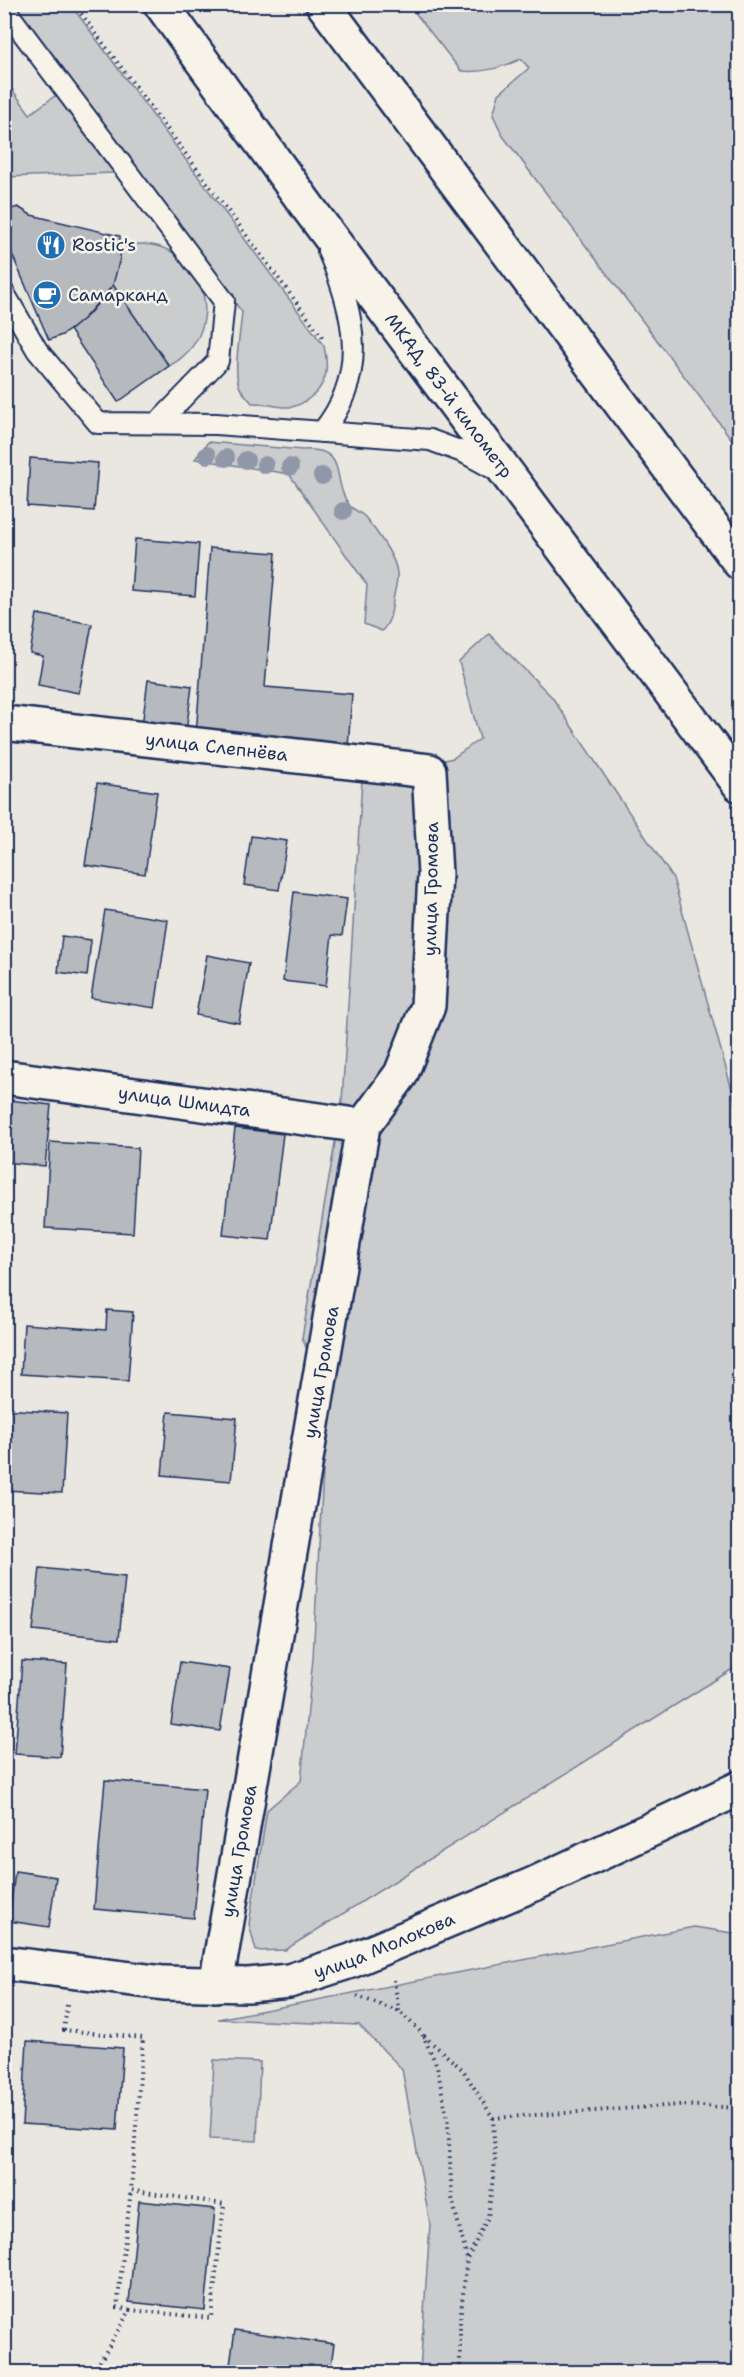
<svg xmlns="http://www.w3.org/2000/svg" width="744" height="2377" font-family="'Shantell Sans',sans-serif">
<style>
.green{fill:#cbcccd;stroke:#737e96;stroke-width:1.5}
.building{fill:#b6babf;stroke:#1b2f5e;stroke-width:1.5}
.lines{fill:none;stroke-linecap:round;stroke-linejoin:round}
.lane-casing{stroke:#1b2f5e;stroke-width:24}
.street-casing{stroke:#1b2f5e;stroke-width:38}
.highway-casing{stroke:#1b2f5e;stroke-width:38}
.path{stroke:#1b2f5e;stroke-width:4;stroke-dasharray:1.5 4.5;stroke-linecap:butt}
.lane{stroke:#f7f3e8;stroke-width:20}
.street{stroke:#f7f3e8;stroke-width:33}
.highway{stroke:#f7f3e8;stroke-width:33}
.tree{fill:#9097a8}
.labels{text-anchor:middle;stroke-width:5;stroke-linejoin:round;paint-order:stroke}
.poi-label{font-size:18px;fill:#1b2f5e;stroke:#f7f3e8;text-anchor:start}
.street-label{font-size:18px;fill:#1b2f5e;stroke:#f7f3e8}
</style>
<rect width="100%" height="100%" fill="#eae7e0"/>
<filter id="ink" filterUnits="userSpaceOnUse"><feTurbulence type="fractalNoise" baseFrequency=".0167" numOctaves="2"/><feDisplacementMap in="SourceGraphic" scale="12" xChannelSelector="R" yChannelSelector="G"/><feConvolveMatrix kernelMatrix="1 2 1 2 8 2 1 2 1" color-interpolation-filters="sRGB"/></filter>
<g filter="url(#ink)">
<g class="green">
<path d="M9 5H71L324 346C329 368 328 386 307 400 302 403 296 407 290 407 276 408 265 402 252 403 248 398 243 393 240 388 232 374 241 329 242 312Z"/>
<path d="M409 5H739V449L503 136 493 115 499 94 529 68 521 59C501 68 483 73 461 71Z"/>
<polygon points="5,80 30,114 56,95 114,173 5,177"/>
<path d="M136 244C206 241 232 332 169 366L113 285 120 247Z"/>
<path d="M208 442 303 450C350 447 330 481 350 506 354 510 360 512 365 517 375 529 396 557 397 573 398 582 394 592 393 601 391 613 391 621 382 631L364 624 367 585 289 474 195 459Z"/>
<polygon points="489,634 552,697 673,878 739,1115 739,1665 285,1950 256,1951 249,1924 267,1810 301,1781 313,1658 327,1396 302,1338 342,1101 362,780 453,758 480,739 459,662"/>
<polygon points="694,1927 739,1934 739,2372 420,2372 430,2224 402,2069 359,2025 218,2019"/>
<polygon points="214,2060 260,2062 257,2141 210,2139"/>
</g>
<g class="building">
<polygon points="18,207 31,215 120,236 120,258 113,285 80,323 62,335 49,340 8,245 4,241 4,211"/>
<polygon points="113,285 169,366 118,402 70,330 88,315"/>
<polygon points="30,458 98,463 94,511 27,506"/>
<polygon points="135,539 199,544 195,596 131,591"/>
<polygon points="210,548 276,553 265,687 352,694 348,747 196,735"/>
<polygon points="37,614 92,624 79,693 38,685 43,656 30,653"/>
<polygon points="148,680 192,686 186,732 142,726"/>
<polygon points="97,783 157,792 145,874 85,865"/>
<polygon points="251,836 287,841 279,890 244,885"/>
<polygon points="294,892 347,899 342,936 332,935 326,986 283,981"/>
<polygon points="105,910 168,920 155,1008 91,998"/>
<polygon points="62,936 91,940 87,976 58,972"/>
<polygon points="207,955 249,963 239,1023 196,1015"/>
<polygon points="9,1100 51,1105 45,1166 4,1162"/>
<polygon points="235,1128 283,1134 270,1240 223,1235"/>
<polygon points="50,1142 138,1148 133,1233 45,1228"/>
<polygon points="107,1310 133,1312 128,1381 21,1374 24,1324 106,1330"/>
<polygon points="4,1409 67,1413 62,1493 4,1490"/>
<polygon points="168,1412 237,1418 231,1481 162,1475"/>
<polygon points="40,1568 125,1577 119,1639 33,1630"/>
<polygon points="22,1661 67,1664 60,1757 15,1754"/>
<polygon points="180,1662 230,1669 220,1731 171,1724"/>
<polygon points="105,1780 205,1789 194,1918 94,1909"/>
<polygon points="15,1871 56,1877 49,1927 9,1921"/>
<polygon points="27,2041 123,2048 117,2130 22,2124"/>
<polygon points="139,2201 215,2209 205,2310 129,2302"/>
<polygon points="235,2330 334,2344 330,2372 229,2372"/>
</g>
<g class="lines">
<g class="lane-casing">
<g id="lane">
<polyline points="4,8 224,301 218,361 158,423"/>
<polyline points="4,293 37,350 98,423 216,424 430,440 465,453 498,471"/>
<path d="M322 432C369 375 355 313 328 251"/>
</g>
</g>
<g class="street-casing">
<g id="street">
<path id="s1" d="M4 723 429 771 435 874 428 1006 401 1074 363 1126 216 1985"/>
<path id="s2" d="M4 1077 363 1126"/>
<path id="s3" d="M4 1963 164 1983 248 1985 289 1981 351 1961 534 1884 740 1788"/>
</g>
</g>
<g class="highway-casing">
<g id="highway">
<path id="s4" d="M161 4 310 210 740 785"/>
<polyline points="323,4 740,563"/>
</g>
</g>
<g class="path">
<polyline points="74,4 323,338"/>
<polyline points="394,1980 399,2011"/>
<polyline points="357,1996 400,2012 422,2033 437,2066 448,2123 452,2198 467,2259 460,2320 460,2372"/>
<polyline points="67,2005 64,2030 143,2038 131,2190 224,2204 211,2318 130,2310 94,2372"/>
<polyline points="424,2036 463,2070 493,2118 495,2162 488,2217 468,2258"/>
<polyline points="493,2118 680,2105 740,2108"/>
<polyline points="130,2310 117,2307 131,2190"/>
</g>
<use href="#lane" class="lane"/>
<use href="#street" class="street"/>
<use href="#highway" class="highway"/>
</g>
<g class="tree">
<circle cx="207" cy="455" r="9"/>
<circle cx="226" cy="458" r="9"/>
<circle cx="246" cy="460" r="9"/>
<circle cx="265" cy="465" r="9"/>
<circle cx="290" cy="467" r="9"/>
<circle cx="322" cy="476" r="9"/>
<circle cx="343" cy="511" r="9"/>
</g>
</g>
<defs>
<g id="restaurant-disc" transform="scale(1.5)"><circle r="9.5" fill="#1f6fb2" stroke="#f7f3e8"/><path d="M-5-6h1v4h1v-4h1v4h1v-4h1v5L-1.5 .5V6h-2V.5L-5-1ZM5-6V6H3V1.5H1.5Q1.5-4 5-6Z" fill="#fff"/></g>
<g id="cafe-disc" transform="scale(1.5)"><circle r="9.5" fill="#1f6fb2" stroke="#f7f3e8"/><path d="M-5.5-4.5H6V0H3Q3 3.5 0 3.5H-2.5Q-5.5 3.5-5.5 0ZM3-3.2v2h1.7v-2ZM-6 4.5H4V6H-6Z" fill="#fff"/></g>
</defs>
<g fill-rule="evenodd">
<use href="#restaurant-disc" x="51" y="245"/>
<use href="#cafe-disc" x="47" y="295"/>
</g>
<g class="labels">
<g class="poi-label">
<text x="72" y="251">Rostic's</text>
<text x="68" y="301">Самарканд</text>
</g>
<g class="street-label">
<text dy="6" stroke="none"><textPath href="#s4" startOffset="486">МКАД, 83-й километр</textPath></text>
<text dy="6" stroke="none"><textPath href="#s1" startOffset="214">улица Слепнёва</textPath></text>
<text transform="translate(431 889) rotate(-89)" y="6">улица Громова</text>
<text dy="6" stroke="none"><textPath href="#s2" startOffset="182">улица Шмидта</textPath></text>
<text transform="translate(321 1372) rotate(-80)" y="6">улица Громова</text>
<text transform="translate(239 1851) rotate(-80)" y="6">улица Громова</text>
<text dy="6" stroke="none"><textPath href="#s3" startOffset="388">улица Молокова</textPath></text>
</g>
</g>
<rect width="744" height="2377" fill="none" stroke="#f7f3e8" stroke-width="24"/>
<rect x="12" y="12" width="720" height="2353" fill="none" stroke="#1b2f5e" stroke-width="2" filter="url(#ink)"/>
</svg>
